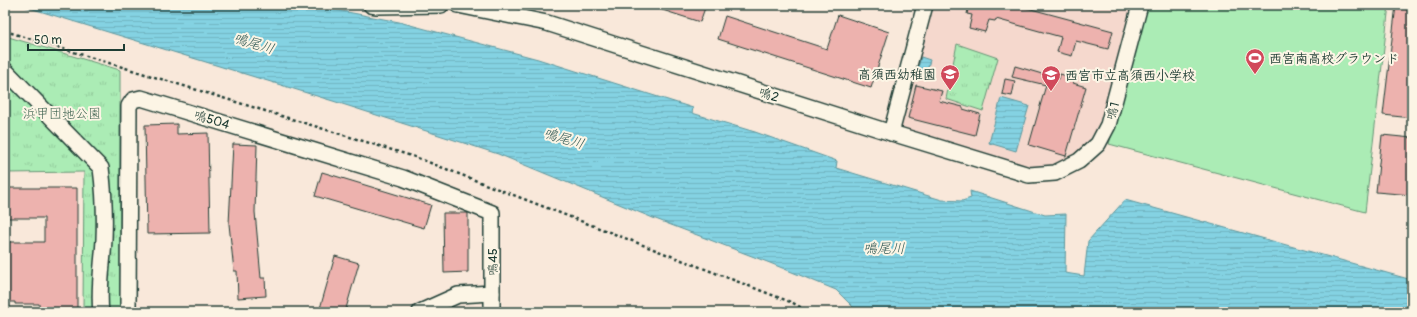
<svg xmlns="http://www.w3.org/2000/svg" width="1417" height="317" font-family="Pangolin,'Klee One',sans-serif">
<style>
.built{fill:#f5d8cd}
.green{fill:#abecb5;stroke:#659474}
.park{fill:url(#park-tufts);stroke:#659474}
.water{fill:url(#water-rules);stroke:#5c969c}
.building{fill:#edb2ae;stroke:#1f3d34}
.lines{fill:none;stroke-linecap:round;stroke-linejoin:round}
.minor-casing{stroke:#1f3d34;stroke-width:18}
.path{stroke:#1f3d34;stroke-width:2.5;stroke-dasharray:3 3;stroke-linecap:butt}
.minor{stroke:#fcf5e5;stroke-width:15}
.labels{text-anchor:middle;stroke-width:4;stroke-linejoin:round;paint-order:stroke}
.poi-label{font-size:13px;font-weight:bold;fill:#1f3d34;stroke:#fcf5e5;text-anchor:start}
.street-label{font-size:13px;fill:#1f3d34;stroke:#fcf5e5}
.park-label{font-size:13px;fill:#3b604e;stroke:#fcf5e5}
.water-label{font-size:14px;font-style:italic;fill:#335b57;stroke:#fcf5e5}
</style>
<defs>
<pattern id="park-tufts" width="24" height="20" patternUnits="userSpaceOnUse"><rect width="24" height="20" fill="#abecb5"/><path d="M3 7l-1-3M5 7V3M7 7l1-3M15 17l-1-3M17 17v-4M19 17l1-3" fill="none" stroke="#93cb9c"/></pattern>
<pattern id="water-rules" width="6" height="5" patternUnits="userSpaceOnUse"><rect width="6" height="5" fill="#84d2e2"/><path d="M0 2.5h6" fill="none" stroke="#72b5c2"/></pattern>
</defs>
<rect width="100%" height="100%" fill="#f9e8da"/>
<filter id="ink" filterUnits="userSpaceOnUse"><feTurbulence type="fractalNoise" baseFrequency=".025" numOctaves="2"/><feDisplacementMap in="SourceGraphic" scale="8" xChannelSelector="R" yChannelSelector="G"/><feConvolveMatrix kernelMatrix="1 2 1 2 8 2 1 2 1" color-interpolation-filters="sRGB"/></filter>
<g filter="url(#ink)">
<polygon class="built" points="929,5 1132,5 1099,125 1084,147 1068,159 1046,167 1024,167 901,131 898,124"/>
<polygon class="green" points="1148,5 1389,5 1365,212 1109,144"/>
<g class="park">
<polygon points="5,36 120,70 120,312 83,312 84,172 5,173"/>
<polygon points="957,44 998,58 983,111 946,99"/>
</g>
<g class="water">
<polygon points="20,5 311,5 399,22 538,59 693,108 692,113 755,132 837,161 836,168 942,200 962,201 971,198 970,191 1045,215 1066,214 1065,273 1084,276 1088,241 1125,200 1412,280 1412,312 858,312 836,290 770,263 653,218 498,154 333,101"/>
<polygon points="921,57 930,60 926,74 917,71"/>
<polygon points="1001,98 1029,106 1016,151 989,143"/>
</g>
<g class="building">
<polygon points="653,5 706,5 700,22 653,7"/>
<polygon points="969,5 1016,5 1113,31 1108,49 1076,41 1072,56 1057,52 1061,37 996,19 995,21 989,20 985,32 969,28 972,15 967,14"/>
<polygon points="1396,5 1412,5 1412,118 1383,115"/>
<polygon points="838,15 889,32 871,88 718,39 725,16 827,49"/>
<polygon points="1015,66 1059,79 1060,74 1074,78 1073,83 1086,87 1066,156 1029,145 1046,85 1012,77"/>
<polygon points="1005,79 1015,81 1012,96 1002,94"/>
<polygon points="916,85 942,91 939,101 963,107 963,109 980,114 975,135 908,118"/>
<polygon points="177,124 177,134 208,133 210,233 147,234 145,125"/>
<polygon points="1382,135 1412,138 1412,195 1376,192"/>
<polygon points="233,144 257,145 255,212 261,278 265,278 266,296 238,298 237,271 234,271 229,224"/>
<polygon points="322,172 431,205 424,228 315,196"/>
<polygon points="5,188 77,188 77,312 39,312 39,304 15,304 15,302 5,302 5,242 44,242 44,218 5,218"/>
<polygon points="443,213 468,213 468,272 444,273"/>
<polygon points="335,256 359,263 345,312 319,312"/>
</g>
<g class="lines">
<g class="minor-casing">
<g id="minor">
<polyline points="371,5 377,6 441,5"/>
<polyline points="458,5 547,23 882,130 1029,175 1055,173 1079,161 1098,144 1108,125 1140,5"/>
<path d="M5 70 101 168C104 191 105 215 104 239 103 263 98 288 101 312"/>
<polyline points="891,133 925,5"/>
<polyline points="128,312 129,106 133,100 141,98 403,178 492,213 492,312"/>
<polyline points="420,312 458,295 492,293"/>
</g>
</g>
<polyline class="path" points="5,31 415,157 793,303 809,312"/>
<use href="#minor" class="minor"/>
</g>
</g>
<defs>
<g id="stadium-pin" transform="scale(1)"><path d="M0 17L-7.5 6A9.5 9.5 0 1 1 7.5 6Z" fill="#d1495b" stroke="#fcf5e5"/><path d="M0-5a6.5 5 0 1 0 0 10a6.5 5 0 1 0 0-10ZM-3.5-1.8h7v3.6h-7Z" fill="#fff"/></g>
<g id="school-pin" transform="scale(1)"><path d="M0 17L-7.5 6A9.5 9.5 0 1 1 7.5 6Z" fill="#d1495b" stroke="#fcf5e5"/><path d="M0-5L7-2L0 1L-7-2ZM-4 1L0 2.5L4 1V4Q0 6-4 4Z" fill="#fff"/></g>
</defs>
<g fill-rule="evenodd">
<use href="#stadium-pin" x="1255" y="58"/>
<use href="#school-pin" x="950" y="74"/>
<use href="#school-pin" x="1051" y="75"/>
</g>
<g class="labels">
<g class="poi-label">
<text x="1269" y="63">西宮南高校グラウンド</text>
<text x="936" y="79" text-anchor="end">高須西幼稚園</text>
<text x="1065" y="80">西宮市立高須西小学校</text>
</g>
<g class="street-label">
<text transform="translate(769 94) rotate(18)" y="5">鳴2</text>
<text transform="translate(1112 111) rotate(-74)" y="5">鳴1</text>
<text transform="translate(212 119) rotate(17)" y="5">鳴504</text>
<text transform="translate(492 262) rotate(-90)" y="5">鳴45</text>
</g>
<g class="park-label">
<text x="62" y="118">浜甲団地公園</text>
</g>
<g class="water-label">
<text transform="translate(254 43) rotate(17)" y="5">鳴尾川</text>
<text transform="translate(564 138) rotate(17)" y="5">鳴尾川</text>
<text x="884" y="253">鳴尾川</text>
</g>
</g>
<rect width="1417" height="317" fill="none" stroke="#fcf5e5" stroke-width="20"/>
<rect x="10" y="10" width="1397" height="297" fill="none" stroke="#1f3d34" stroke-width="1.5" filter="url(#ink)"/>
<path d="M28 44v6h96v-6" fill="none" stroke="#1f3d34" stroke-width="2"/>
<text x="34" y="44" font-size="12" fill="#1f3d34" stroke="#fcf5e5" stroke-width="3" paint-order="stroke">50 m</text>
</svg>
